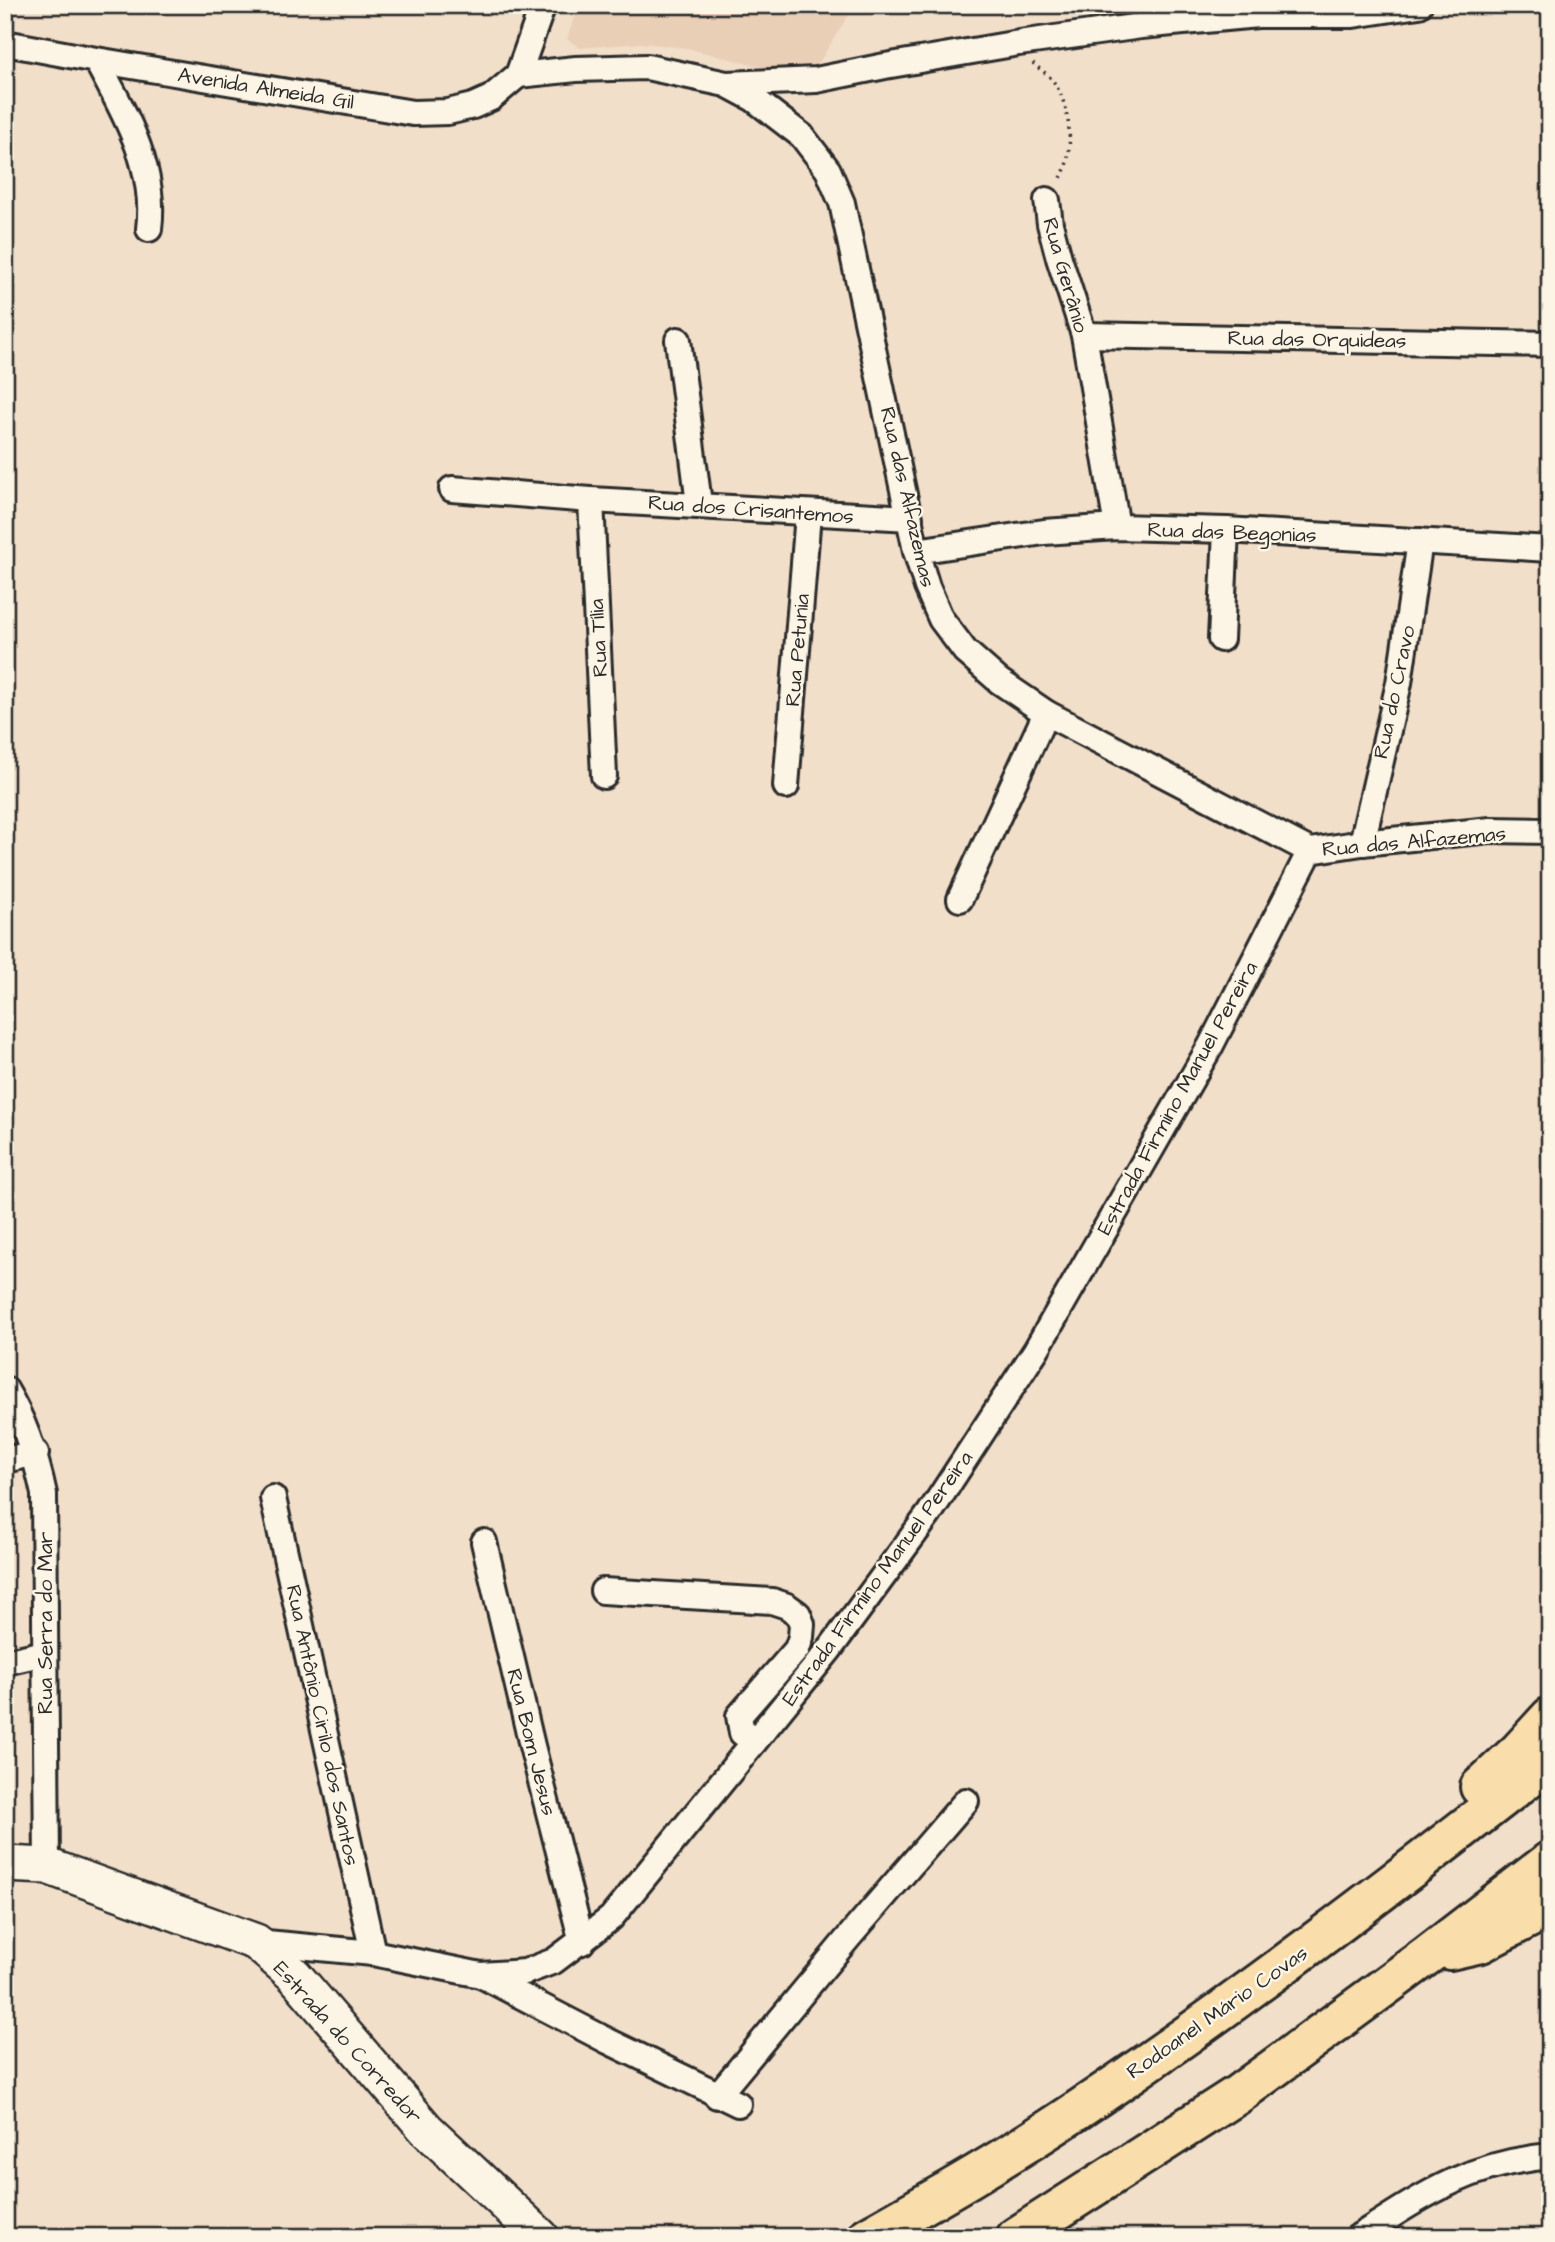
<svg xmlns="http://www.w3.org/2000/svg" width="1555" height="2242" font-family="'Architects Daughter',sans-serif">
<style>
.built{fill:#eacfb7}
.lines{fill:none;stroke-linecap:round;stroke-linejoin:round}
.street-casing{stroke:#2b2b2b;stroke-width:30}
.secondary-casing{stroke:#2b2b2b;stroke-width:40}
.highway-casing{stroke:#2b2b2b;stroke-width:44}
.path{stroke:#2b2b2b;stroke-width:3.5;stroke-dasharray:2 5;stroke-linecap:butt}
.street{stroke:#fcf5e5;stroke-width:24}
.secondary{stroke:#fcf5e5;stroke-width:35}
.highway{stroke:#f9deab;stroke-width:38}
.labels{text-anchor:middle;stroke-width:5;stroke-linejoin:round;paint-order:stroke}
.street-label{font-size:21px;fill:#2b2b2b;stroke:#fcf5e5}
</style>
<rect width="100%" height="100%" fill="#f2dfca"/>
<filter id="ink" filterUnits="userSpaceOnUse"><feTurbulence type="fractalNoise" baseFrequency=".0143" numOctaves="2"/><feDisplacementMap in="SourceGraphic" scale="14" xChannelSelector="R" yChannelSelector="G"/><feConvolveMatrix kernelMatrix="1 2 1 2 8 2 1 2 1" color-interpolation-filters="sRGB"/></filter>
<g filter="url(#ink)">
<polygon class="built" points="578,5 855,5 813,72 769,69 686,48 641,43 580,48 567,39"/>
<g class="lines">
<g class="street-casing">
<g id="street">
<polyline points="5,43 96,60 413,113 448,112 473,106 491,98 518,75 543,5"/>
<path d="M96 60C124 112 157 168 149 229"/>
<polyline points="518,75 576,69 647,67 726,84 754,99 802,136 828,170 842,203 916,551 927,587 941,619 965,651 999,681 1046,713 1310,851 1362,843 1491,830 1550,831"/>
<polyline points="727,84 816,80 885,66 1019,43 1141,26 1258,15 1353,15 1419,5"/>
<polyline points="1047,200 1050,224 1059,258 1084,335 1117,527"/>
<polyline points="1084,335 1550,344"/>
<polyline points="678,340 699,504"/>
<polyline points="452,489 591,500 910,518"/>
<polyline points="591,500 604,776"/>
<polyline points="916,551 1044,532 1117,527 1226,530 1550,549"/>
<polyline points="1221,639 1226,530"/>
<polyline points="786,786 808,514"/>
<polyline points="1362,843 1399,683 1420,541"/>
<polyline points="960,899 1046,713"/>
<path d="M5 1389C25 1422 36 1456 44 1494L47 1866"/>
<polyline points="5,1460 36,1453"/>
<polyline points="273,1498 373,1953"/>
<polyline points="484,1542 532,1746 582,1942"/>
<polyline points="603,1591 772,1601 787,1606 798,1614 802,1624 801,1637 797,1649 739,1716 742,1733 754,1742"/>
<polyline points="5,1662 45,1653"/>
<polyline points="256,1942 373,1953 481,1975 525,1972 554,1961 611,1918 829,1650 929,1514 1036,1350 1211,1045 1310,851"/>
<polyline points="481,1975 608,2041 738,2104"/>
<polyline points="717,2096 848,1938 966,1801"/>
<path d="M1358 2237C1425 2194 1468 2164 1550 2156"/>
</g>
</g>
<g class="secondary-casing">
<polyline id="secondary" points="5,1864 47,1866 256,1942 294,1975 426,2129 541,2237"/>
</g>
<g class="highway-casing">
<g id="highway">
<polyline points="1480,1787 1518,1752 1550,1717"/>
<polyline points="1450,1950 1481,1943 1550,1907"/>
<path d="M867 2237C936 2198 1006 2158 1072 2114 1237 2004 1394 1883 1550 1761"/>
<polyline points="1016,2237 1237,2095 1428,1955 1550,1861"/>
</g>
</g>
<path class="path" d="M1033 63C1039 69 1048 74 1053 81 1071 105 1076 156 1059 181"/>
<use href="#street" class="street"/>
<use href="#secondary" class="secondary"/>
<use href="#highway" class="highway"/>
</g>
</g>
<g class="labels">
<g class="street-label">
<text transform="translate(266 88) rotate(9)" y="7">Avenida Almeida Gil</text>
<text transform="translate(1066 275) rotate(74)" y="7">Rua Gerânio</text>
<text transform="translate(1317 339) rotate(1)" y="7">Rua das Orquideas</text>
<text transform="translate(908 497) rotate(77)" y="7">Rua das Alfazemas</text>
<text transform="translate(751 509) rotate(4)" y="7">Rua dos Crisantemos</text>
<text transform="translate(1232 532) rotate(2)" y="7">Rua das Begonias</text>
<text transform="translate(598 638) rotate(-93)" y="7">Rua Tília</text>
<text transform="translate(797 650) rotate(-85)" y="7">Rua Petunia</text>
<text transform="translate(1394 692) rotate(-78)" y="7">Rua do Cravo</text>
<text transform="translate(1414 841) rotate(-5)" y="7">Rua das Alfazemas</text>
<text transform="translate(1177 1098) rotate(-61)" y="7">Estrada Firmino Manuel Pereira</text>
<text transform="translate(877 1578) rotate(-54)" y="7">Estrada Firmino Manuel Pereira</text>
<text transform="translate(45 1623) rotate(-90)" y="7">Rua Serra do Mar</text>
<text transform="translate(323 1725) rotate(78)" y="7">Rua Antônio Cirilo dos Santos</text>
<text transform="translate(532 1742) rotate(76)" y="7">Rua Bom Jesus</text>
<text transform="translate(1217 2012) rotate(-35)" y="7">Rodoanel Mário Covas</text>
<text transform="translate(348 2042) rotate(48)" y="7">Estrada do Corredor</text>
</g>
</g>
<rect width="1555" height="2242" fill="none" stroke="#fcf5e5" stroke-width="28"/>
<rect x="14" y="14" width="1527" height="2214" fill="none" stroke="#2b2b2b" stroke-width="2.5" filter="url(#ink)"/>
</svg>
